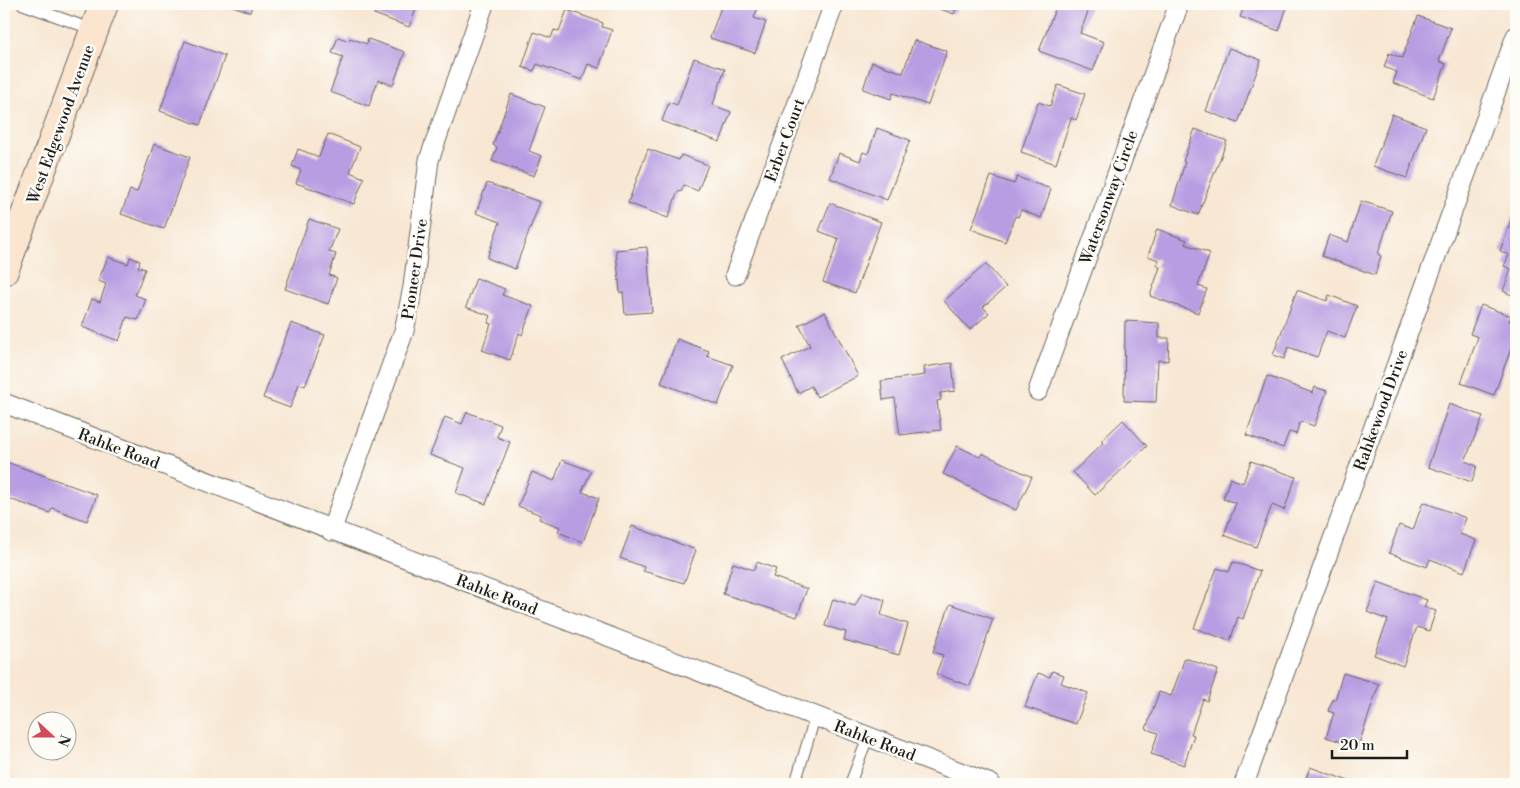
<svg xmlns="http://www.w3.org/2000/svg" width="1520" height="788" font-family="'Libre Bodoni',serif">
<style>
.building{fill:#b89de2}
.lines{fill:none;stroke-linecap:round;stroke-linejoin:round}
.service-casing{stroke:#69635c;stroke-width:12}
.minor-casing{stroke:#69635c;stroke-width:21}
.secondary-casing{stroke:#69635c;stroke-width:30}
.service{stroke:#fff;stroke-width:10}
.minor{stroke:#fff;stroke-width:19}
.secondary{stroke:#fbe5cf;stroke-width:28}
.labels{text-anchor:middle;stroke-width:5;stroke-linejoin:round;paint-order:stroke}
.street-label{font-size:16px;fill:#1c1c1c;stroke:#fdfcf7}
</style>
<rect width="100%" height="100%" fill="#fdfcf7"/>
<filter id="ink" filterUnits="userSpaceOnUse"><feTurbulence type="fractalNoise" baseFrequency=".02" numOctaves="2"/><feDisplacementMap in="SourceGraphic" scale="10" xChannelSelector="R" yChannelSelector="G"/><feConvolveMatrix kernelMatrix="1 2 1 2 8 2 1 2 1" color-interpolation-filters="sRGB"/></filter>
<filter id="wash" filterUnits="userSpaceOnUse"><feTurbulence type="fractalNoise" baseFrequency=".0096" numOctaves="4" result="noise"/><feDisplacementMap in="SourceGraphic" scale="20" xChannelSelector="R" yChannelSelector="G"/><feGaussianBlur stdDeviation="1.12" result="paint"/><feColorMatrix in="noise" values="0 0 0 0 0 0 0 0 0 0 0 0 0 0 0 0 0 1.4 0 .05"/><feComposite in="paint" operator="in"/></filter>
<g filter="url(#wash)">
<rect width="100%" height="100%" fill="#f8e7d3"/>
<g id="blocks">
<g class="building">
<polygon points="227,4 253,4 250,12"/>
<polygon points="377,4 418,4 409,27 374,14"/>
<polygon points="722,4 759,4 754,18 766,22 755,53 710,38"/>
<polygon points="926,4 958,4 954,14"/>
<polygon points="1057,4 1091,4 1080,33 1104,42 1093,71 1039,51"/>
<polygon points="1245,4 1288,4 1279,31 1240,17"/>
<polygon points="567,10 603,23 602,27 612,30 599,68 588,64 582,80 537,64 534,71 522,67 534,32 551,38 554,30 559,31"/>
<polygon points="1418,16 1451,28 1439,61 1446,64 1433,98 1393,83 1397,72 1384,67 1389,53 1402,58"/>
<polygon points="338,37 349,41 350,38 367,44 368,39 405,52 393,85 378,80 369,106 330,92 343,57 332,53"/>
<polygon points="914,40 947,51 928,105 893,93 891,99 863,89 872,62 903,73"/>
<polygon points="185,41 225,56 200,125 160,111"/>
<polygon points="1229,48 1261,60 1238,123 1206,111"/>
<polygon points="694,58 725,69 713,105 731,112 720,142 662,121 669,102 677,105"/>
<polygon points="1058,85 1085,94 1076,120 1071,118 1056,164 1021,152 1038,102 1050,106"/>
<polygon points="511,94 545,107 529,151 542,156 534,176 492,161 497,147 493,145"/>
<polygon points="1392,114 1426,127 1407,178 1373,166"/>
<polygon points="877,128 910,140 887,200 830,178 839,153 860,161 863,152 868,154"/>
<polygon points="1195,129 1227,141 1198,215 1172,205 1185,162 1183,161"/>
<polygon points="328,134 360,147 350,172 364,178 354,204 296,183 301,170 292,166 298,149 319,157"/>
<polygon points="154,144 190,157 164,229 121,214 130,190 137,192"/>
<polygon points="648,149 679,160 681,155 708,165 698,191 684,185 681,192 678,191 668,218 628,203"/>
<polygon points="991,176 1014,184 1017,177 1051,189 1041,218 1021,210 1018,217 1015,216 1005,242 971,229"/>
<polygon points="487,183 540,202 515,269 487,258 500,222 476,213"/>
<polygon points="1361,201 1392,211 1378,254 1381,256 1375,275 1322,256 1329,235 1348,242"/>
<polygon points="830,203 881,222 855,293 823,282 839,239 819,231"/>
<polygon points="1512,218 1516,220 1516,297 1503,291 1511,269 1504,266 1509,255 1500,251"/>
<polygon points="309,219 338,229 329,252 336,254 329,275 337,278 328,304 285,289"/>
<polygon points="1157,229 1187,240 1185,244 1210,253 1198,286 1207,289 1198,313 1150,296 1160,267 1156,266 1159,260 1148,256"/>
<polygon points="647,247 652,312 625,314 623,292 620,293 616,250"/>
<polygon points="108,257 128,264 130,257 140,261 138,267 145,269 135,295 146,299 138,320 127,317 119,341 82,327 92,299 100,302 106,284 98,281"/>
<polygon points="986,264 1006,287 983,307 989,313 970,330 944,301"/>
<polygon points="476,278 505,289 502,295 533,306 522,335 519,333 510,360 482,350 491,324 488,323 491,316 466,307"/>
<polygon points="1297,290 1327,301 1329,295 1357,306 1345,338 1327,331 1317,357 1288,347 1284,359 1273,355"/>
<polygon points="1481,305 1511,316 1509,321 1516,323 1516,335 1494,395 1461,383 1478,337 1470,334"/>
<polygon points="825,312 858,376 817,397 811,386 798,393 782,360 810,346 799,325"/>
<polygon points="1125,321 1159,323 1159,338 1169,338 1168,361 1158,360 1156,402 1124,401"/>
<polygon points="291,323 325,335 305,386 299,384 290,408 263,398"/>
<polygon points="677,339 709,351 707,356 733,365 718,405 661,383"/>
<polygon points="952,363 955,391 940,393 941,400 937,401 941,430 900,435 895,398 883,400 881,381 925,375 924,367"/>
<polygon points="1267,376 1313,393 1315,387 1327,391 1314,426 1300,421 1296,434 1289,432 1283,448 1246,435"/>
<polygon points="1449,404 1483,416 1465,461 1477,466 1472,482 1428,467"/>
<polygon points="467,412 501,425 497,437 510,442 486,504 456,493 465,468 430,455 445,417 462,424"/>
<polygon points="1123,420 1147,446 1095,495 1073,472 1103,443 1101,441"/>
<polygon points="957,446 980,457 982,453 1032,477 1016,510 943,474"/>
<polygon points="562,460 591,471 582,492 599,498 583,542 558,532 560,527 539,519 541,515 518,506 532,472 554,481"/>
<polygon points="4,461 97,495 87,521 52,508 50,513 4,497"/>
<polygon points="1251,461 1296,477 1284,510 1272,505 1256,547 1224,535 1236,503 1223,499 1230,478 1243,483"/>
<polygon points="1423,502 1466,518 1460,534 1476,540 1464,572 1430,559 1427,567 1389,553 1399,525 1413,530"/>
<polygon points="632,526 696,550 684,583 643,571 644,567 620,558"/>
<polygon points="757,562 776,569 773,577 807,589 797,617 723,594 733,563 754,570"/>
<polygon points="1233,562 1260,571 1243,619 1238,617 1230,641 1194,628 1217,568 1229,572"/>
<polygon points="1378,582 1427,600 1424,607 1436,611 1429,631 1417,627 1403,666 1374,655 1388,620 1367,612"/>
<polygon points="862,593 885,600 881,615 908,624 899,655 844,640 846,632 825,626 833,599 855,606"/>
<polygon points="950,604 993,619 970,686 936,674 943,655 933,652"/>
<polygon points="1185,658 1218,670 1207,701 1203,699 1191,734 1194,735 1184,765 1151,754 1158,733 1146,729 1159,692 1171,696"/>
<polygon points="1052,671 1064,675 1061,683 1088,693 1076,724 1025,707 1038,673 1050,677"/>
<polygon points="1343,673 1379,684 1358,747 1326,737 1334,713 1328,711 1333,699 1335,700"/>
<polygon points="1310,767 1357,784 1304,784"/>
</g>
</g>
</g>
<g filter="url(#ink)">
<use href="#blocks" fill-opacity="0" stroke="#69635c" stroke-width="1"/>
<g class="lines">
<g class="service-casing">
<g id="service">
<polyline points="22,4 94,30"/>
<polyline points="795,784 815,717"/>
<polyline points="850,784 868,737"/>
</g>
</g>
<g class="minor-casing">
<g id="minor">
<polyline points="735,275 834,4"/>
<polyline points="1038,391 1179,4"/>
<polyline points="4,403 991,784"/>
<polyline points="331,531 404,331 413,287 429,160 484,4"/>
<polyline points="1244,784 1516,36"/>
</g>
</g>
<g class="secondary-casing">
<polyline id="secondary" points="4,271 104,4"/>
</g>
<use href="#service" class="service"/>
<use href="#minor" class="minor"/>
<use href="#secondary" class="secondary"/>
</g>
</g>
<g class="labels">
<g class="street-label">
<text transform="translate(60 124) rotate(-70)" y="6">West Edgewood Avenue</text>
<text transform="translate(784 140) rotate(-70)" y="6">Erber Court</text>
<text transform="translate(1108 197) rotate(-70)" y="6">Watersonway Circle</text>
<text transform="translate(414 269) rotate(-82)" y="6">Pioneer Drive</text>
<text transform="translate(1380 410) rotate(-70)" y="6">Rahkewood Drive</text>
<text transform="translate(119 448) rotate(21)" y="6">Rahke Road</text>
<text transform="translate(497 594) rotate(21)" y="6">Rahke Road</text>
<text transform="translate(875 740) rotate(21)" y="6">Rahke Road</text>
</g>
</g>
<rect width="1520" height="788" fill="none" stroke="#fdfcf7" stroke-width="20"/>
<g transform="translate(52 736) rotate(111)"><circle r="24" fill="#fdfcf7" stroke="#a3a29f"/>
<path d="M0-4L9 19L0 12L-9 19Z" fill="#d1495b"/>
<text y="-8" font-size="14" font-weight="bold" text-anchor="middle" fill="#1c1c1c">N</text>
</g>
<path d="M1332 750v8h75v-8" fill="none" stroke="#1c1c1c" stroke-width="2.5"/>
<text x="1340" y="750" font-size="15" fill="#1c1c1c" stroke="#fdfcf7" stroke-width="4" paint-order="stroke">20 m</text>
</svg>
